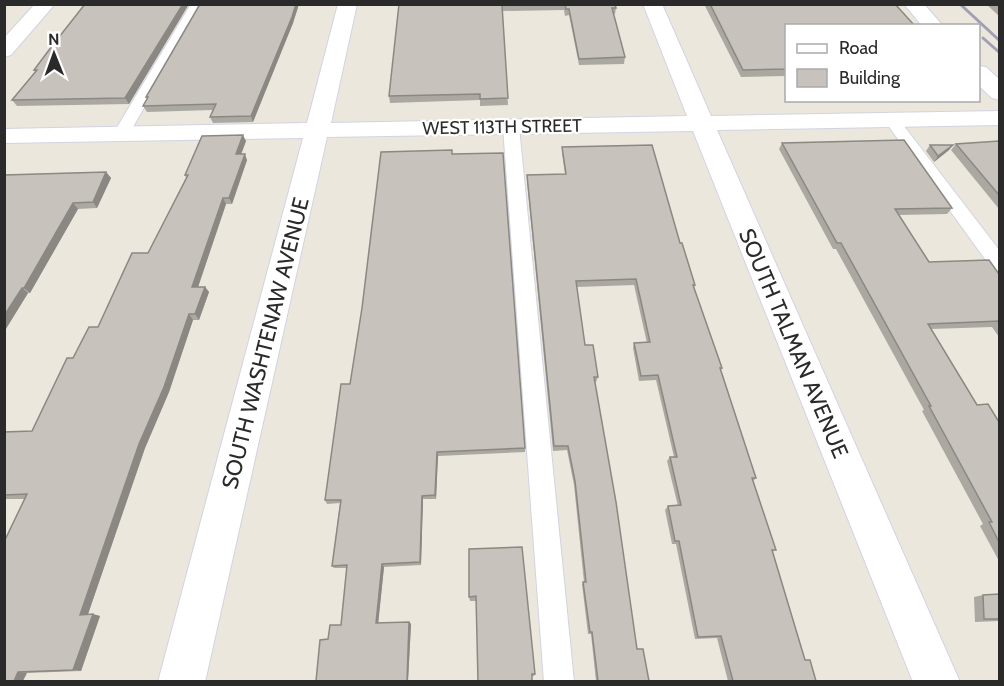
<svg xmlns="http://www.w3.org/2000/svg" width="1004" height="686" font-family="Cabin,sans-serif">
<style>
.lines{fill:none;stroke-linecap:round;stroke-linejoin:round}
.lane-casing{stroke:#d2d3e3;stroke-width:2}
.street-casing{stroke:#d2d3e3;stroke-width:2}
.lane{fill:#fff;fill-rule:evenodd}
.street{fill:#fff;fill-rule:evenodd}
.rail{stroke:#9fa0b4;stroke-width:3}
.wall{fill:#aba8a2}
.shaded-wall{fill:#8b8884}
.building{fill:#c7c3bc;stroke:#8b8884;stroke-width:1.5}
.labels{text-anchor:middle;stroke-width:4.5;stroke-linejoin:round;paint-order:stroke}
.far-street-label{font-size:18px;fill:#2a2a2a;stroke:#fff}
.street-label{font-size:22px;fill:#2a2a2a;stroke:#fff}
</style>
<rect width="100%" height="100%" fill="#ece7dc"/>
<g class="lines">
<g class="lane-casing">
<g id="lane">
<polygon points="191,4 203,4 129,134 126,137 116,137 113,134"/>
<polygon points="892,115 897,117 1000,251 1000,272 993,270 884,120"/>
<polygon points="511,122 519,127 574,682 544,682 503,127"/>
</g>
</g>
<g class="street-casing">
<g id="street">
<polygon points="35,4 55,4 11,55 4,57 4,38"/>
<polygon points="338,4 357,4 331,123 687,116 643,4 662,4 711,116 1000,111 1000,125 717,130 960,682 913,682 693,131 327,137 205,682 158,682 303,138 4,143 4,129 307,123"/>
<polygon points="904,4 924,4 943,26 922,26"/>
<polygon points="978,66 986,67 1000,80 1000,100 992,98 978,85"/>
</g>
</g>
<use href="#lane" class="lane"/>
<use href="#street" class="street"/>
<g class="rail">
<polyline points="960,4 1000,41"/>
<polyline points="983,38 1000,53"/>
</g>
</g>
<g class="wall">
<polygon points="85,4 189,4 129,104 17,106 12,100 35,72 34,70"/>
<polygon points="200,4 299,4 293,23 253,122 213,123 210,117 213,110 147,112 143,106 147,99 146,97"/>
<polygon points="399,4 615,4 616,8 615,14 613,15 625,57 624,64 579,65 569,15 565,16 564,10 502,11 508,105 480,106 480,100 390,103 389,96"/>
<polygon points="704,4 895,4 786,26 786,76 741,77"/>
<polygon points="986,4 999,4 999,16"/>
<polygon points="246,141 241,154 247,160 232,204 226,204 198,287 205,287 209,292 199,320 193,320 169,392 145,448 88,614 100,616 81,671 27,673 4,681 25,499 4,499 4,432 32,431 73,358 98,327 148,253 186,178 185,175"/>
<polygon points="999,141 999,209 951,150 956,144"/>
<polygon points="782,143 952,208 947,214 899,215 929,262 999,274 999,337 992,327 931,329 977,405 999,422 999,561 980,526 983,524 922,411 924,410 836,249 833,249 779,149"/>
<polygon points="930,145 953,145 949,150 934,162 926,151"/>
<polygon points="562,147 680,243 695,285 694,288 722,368 721,370 756,478 753,481 776,550 772,552 805,660 816,681 728,681 717,638 695,639 676,544 672,544 665,510 668,506 678,506 667,461 670,457 674,457 656,380 639,381 633,348 634,343 647,343 634,285 577,287 585,345 598,377 596,382 595,382 637,649 649,681 596,681 591,634 588,634 582,584 584,582 574,485 567,450 553,451 527,181 527,175 565,174 562,153"/>
<polygon points="452,154 525,448 525,452 438,456 436,499 423,499 421,565 384,567 378,623 409,622 411,624 408,681 316,681 328,639 341,625 347,568 334,568 332,566 340,503 327,504 325,500 350,384 362,308"/>
<polygon points="106,172 111,178 97,208 78,209 30,293 28,293 4,332 4,175"/>
<polygon points="469,549 535,674 534,676 532,676 476,601 470,601 469,597"/>
<polygon points="999,594 999,621 975,622 974,597 983,595"/>
</g>
<g class="shaded-wall">
<polygon points="183,4 189,4 129,104 125,98"/>
<polygon points="296,4 299,4 293,23 253,122 251,116"/>
<polygon points="243,135 246,141 239,160 236,154"/>
<polygon points="953,145 949,150 934,162 938,156"/>
<polygon points="245,154 247,160 232,204 229,198"/>
<polygon points="106,172 111,178 97,208 93,202"/>
<polygon points="223,198 226,204 196,293 192,287"/>
<polygon points="73,203 78,209 30,293 24,288"/>
<polygon points="205,287 209,292 199,320 195,314"/>
<polygon points="22,288 28,293 4,332 4,316"/>
<polygon points="189,314 193,320 169,392 145,448 87,617 80,615 139,444"/>
<polygon points="437,452 438,456 436,499 435,495"/>
<polygon points="422,496 423,499 421,565 420,562"/>
<polygon points="382,564 384,567 378,625 376,623"/>
<polygon points="93,614 100,616 81,671 73,670"/>
<polygon points="409,622 411,624 408,681 407,681"/>
<polygon points="18,672 27,673 23,681 14,681"/>
</g>
<g class="building">
<polygon points="85,4 183,4 125,98 12,100 37,70 34,70 52,46"/>
<polygon points="200,4 296,4 292,17 251,116 210,117 216,104 143,106 148,97 146,97"/>
<polygon points="399,4 530,4 502,5 508,98 480,99 480,94 389,96"/>
<polygon points="565,4 615,4 616,8 612,8 625,57 579,59 569,9 566,9"/>
<polygon points="710,4 895,4 915,26 786,26 786,69 743,70"/>
<polygon points="243,135 236,154 245,154 229,198 223,198 192,287 205,287 195,314 189,314 164,387 139,444 80,615 93,614 73,670 18,672 14,681 4,681 4,542 27,494 4,495 4,432 32,431 67,358 73,358 89,327 98,327 132,253 148,253 188,175 185,175 202,136"/>
<polygon points="904,140 952,208 895,209 929,262 989,260 999,274 999,322 999,321 928,324 977,405 988,404 999,422 999,542 989,522 992,522 929,406 931,406 841,243 837,243 782,143"/>
<polygon points="999,141 999,195 956,144"/>
<polygon points="652,145 680,243 682,243 695,285 693,285 722,368 720,368 756,478 752,478 776,550 772,550 805,660 810,660 816,681 733,681 721,636 698,637 679,541 675,541 668,506 681,505 670,457 677,457 658,375 641,376 634,343 650,342 636,279 576,281 585,345 593,345 598,377 594,377 616,502 637,649 643,649 649,681 598,681 592,632 590,632 583,582 586,582 575,481 568,446 554,446 527,175 566,174 562,147"/>
<polygon points="930,145 953,145 938,156"/>
<polygon points="452,150 452,154 503,153 525,448 437,452 435,495 422,496 420,562 382,564 376,623 409,622 407,681 316,681 320,640 328,639 330,625 341,625 347,565 332,566 341,500 325,500 341,384 350,384 362,308 381,152"/>
<polygon points="106,172 93,202 73,203 24,288 22,288 4,316 4,175"/>
<polygon points="522,547 535,674 532,674 532,681 478,681 476,596 469,597 469,549"/>
<polygon points="999,594 999,619 984,619 983,595"/>
</g>
<g class="labels">
<g class="far-street-label">
<text transform="translate(502 127) rotate(-1)" y="6">WEST 113TH STREET</text>
</g>
<g class="street-label">
<text transform="translate(265 343) rotate(-76)" y="8">SOUTH WASHTENAW AVENUE</text>
<text transform="translate(794 343) rotate(67)" y="8">SOUTH TALMAN AVENUE</text>
</g>
</g>
<rect width="1004" height="686" fill="none" stroke="#2a2a2a" stroke-width="12"/>
<rect x="785" y="24" width="195" height="78" fill="#ffffff" stroke="#aaaaaa" stroke-width="1.5"/>
<rect x="797" y="44" width="30" height="9" fill="#ffffff" stroke="#aaaaaa" stroke-width="1.5"/>
<text x="839" y="54" font-size="18" fill="#2a2a2a">Road</text>
<rect x="797" y="69" width="30" height="18" fill="#c7c3bc" stroke="#aaaaaa" stroke-width="1.5"/>
<text x="839" y="84" font-size="18" fill="#2a2a2a">Building</text>
<g transform="translate(54 54) rotate(359)" stroke="#ffffff" stroke-width="4.5" paint-order="stroke">
<path d="M0-4.5L10 22L0 15L-10 22Z" fill="#2a2a2a"/>
<text y="-9" font-size="16" font-weight="bold" text-anchor="middle" fill="#2a2a2a">N</text>
</g>
</svg>
